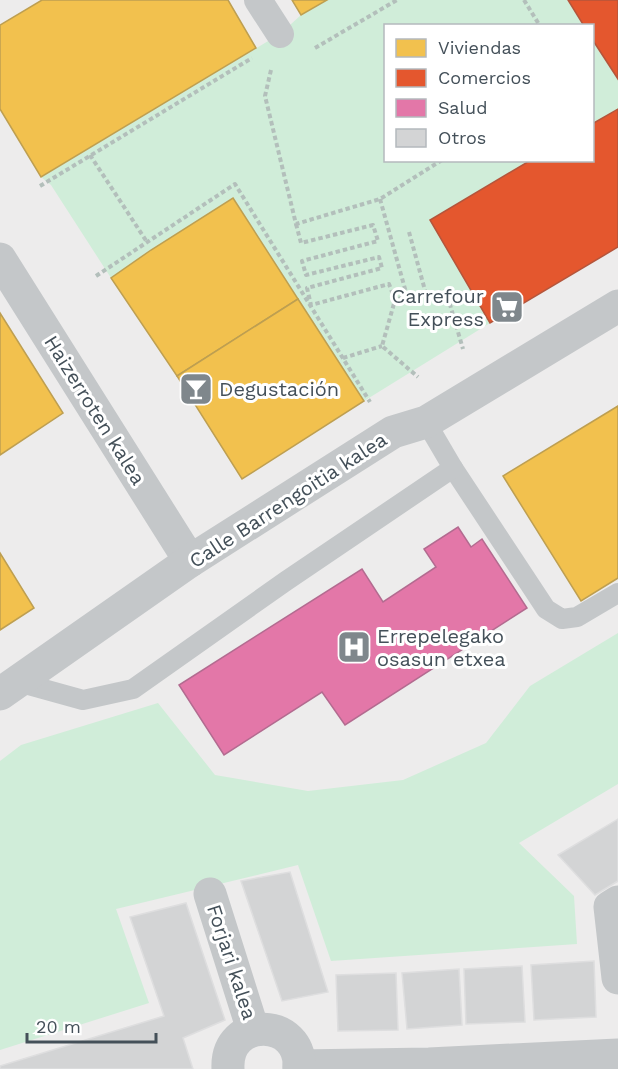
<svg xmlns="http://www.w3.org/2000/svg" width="618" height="1069" font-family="'Work Sans',sans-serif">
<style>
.green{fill:#d0edd9}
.homes{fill:#f2c14e;stroke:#be9f51;stroke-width:1.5}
.shops{fill:#e4572e;stroke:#b4553b;stroke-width:1.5}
.health{fill:#e377a8;stroke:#b36b90;stroke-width:1.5}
.building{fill:#d3d4d5;stroke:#dededf;stroke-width:1.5}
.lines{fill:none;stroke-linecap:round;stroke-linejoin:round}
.path{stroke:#b3bfbb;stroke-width:4;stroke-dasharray:4.5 3;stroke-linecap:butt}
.service{stroke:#c4c7c9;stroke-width:20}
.pedestrian{stroke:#c4c7c9;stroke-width:28}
.minor{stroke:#c4c7c9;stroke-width:33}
.labels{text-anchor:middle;stroke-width:6;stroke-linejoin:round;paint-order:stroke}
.poi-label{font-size:20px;fill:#445059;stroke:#fff;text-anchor:start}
.street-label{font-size:20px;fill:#445059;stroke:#fff}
</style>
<rect width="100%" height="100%" fill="#edecec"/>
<g class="green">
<polygon points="327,0 568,0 584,25 386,26 386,160 531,161 430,220 490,323 364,401 233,198 151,250 111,278 51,185 41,177 280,34 301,15"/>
<polygon points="592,39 618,79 618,109 593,124"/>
<polygon points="618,633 618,784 519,843 574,896 577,944 331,961 298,865 116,909 149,1003 0,1050 0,761 21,745 158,703 215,775 308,791 403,780 486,743 530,686"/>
</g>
<g class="homes">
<polygon points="42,0 228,0 256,48 41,177 0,109 0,25"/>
<polygon points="292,0 327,0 301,15"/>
<polygon points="233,198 298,299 177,376 111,278 151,250"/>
<polygon points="298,299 364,401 242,479 177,376"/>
<polygon points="0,313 63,413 0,455"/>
<polygon points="618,406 618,578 581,601 503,476"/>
<polygon points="0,553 34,608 0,630"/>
</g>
<g class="shops">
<polygon points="568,0 618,0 618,79 592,39 592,26 584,26"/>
<polygon points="618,109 618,247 490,323 430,220 531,160 592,160 592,124"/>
</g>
<polygon class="health" points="458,527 471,547 482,539 527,608 345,725 322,692 224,755 179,685 362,569 383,602 436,567 424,549"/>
<g class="building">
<polygon points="618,819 618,881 595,895 558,855"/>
<polygon points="290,872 328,992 282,1001 241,881"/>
<polygon points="186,903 225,1020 183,1038 193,1069 0,1069 0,1066 164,1016 130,917"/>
<polygon points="594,961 596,1017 534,1020 531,965"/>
<polygon points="522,966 525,1022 466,1024 464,969"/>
<polygon points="459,969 462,1025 407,1029 402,973"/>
<polygon points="396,973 398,1030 338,1031 336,975"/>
</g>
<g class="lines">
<g class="path">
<polyline points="524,0 540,26"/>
<polyline points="315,48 397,0"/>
<polyline points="271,70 265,96 296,224 380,199 442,160"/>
<polyline points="90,155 147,242"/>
<polyline points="40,186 252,58"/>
<polyline points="380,199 407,296 395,300"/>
<polyline points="296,224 301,243 373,225 378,241 302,261 306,275 379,257 382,268 307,288 311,305 389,284 395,300 382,346 418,377"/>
<polyline points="409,232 426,294 446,291 463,349"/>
<polyline points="96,276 235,184 370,402"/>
<polyline points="343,358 382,346"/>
</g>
<g class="service">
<polyline points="453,468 546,609 562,619 577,617 618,593"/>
<polyline points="18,682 83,700 133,689 286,581 453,468 426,422"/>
</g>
<polyline class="pedestrian" points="258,0 280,34"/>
<g class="minor">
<polyline points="0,259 190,561"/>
<polyline points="0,694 190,561 393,432 426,422 618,306"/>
<polyline points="210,894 253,1030"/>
<polyline points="618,902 610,907 618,978"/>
<polyline points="299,1066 429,1064 618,1055"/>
<path d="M228 1069C225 1015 303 1017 299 1069"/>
</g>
</g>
<defs>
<g id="supermarket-square" transform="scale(1.725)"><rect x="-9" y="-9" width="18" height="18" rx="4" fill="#7f878c" stroke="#fff"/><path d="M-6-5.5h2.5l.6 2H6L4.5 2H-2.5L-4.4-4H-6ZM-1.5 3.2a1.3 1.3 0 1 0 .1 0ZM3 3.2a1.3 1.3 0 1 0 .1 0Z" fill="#fff"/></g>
<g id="bar-square" transform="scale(1.725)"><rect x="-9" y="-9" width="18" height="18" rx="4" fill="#7f878c" stroke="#fff"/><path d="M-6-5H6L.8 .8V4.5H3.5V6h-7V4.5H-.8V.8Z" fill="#fff"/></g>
<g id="hospital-square" transform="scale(1.725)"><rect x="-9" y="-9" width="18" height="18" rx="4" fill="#7f878c" stroke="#fff"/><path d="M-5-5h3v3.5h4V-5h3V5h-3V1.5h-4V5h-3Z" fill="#fff"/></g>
</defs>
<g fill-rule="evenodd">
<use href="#supermarket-square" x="507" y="307"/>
<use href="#bar-square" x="196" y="389"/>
<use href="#hospital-square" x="354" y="647"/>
</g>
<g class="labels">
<g class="poi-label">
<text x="484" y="303" text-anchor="end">Carrefour<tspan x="484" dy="23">Express</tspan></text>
<text x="219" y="396">Degustación</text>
<text x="377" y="643">Errepelegako<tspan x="377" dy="23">osasun etxea</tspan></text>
</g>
<g class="street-label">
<text transform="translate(95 410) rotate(58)" y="7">Haizerroten kalea</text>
<text transform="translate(288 500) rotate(-33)" y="7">Calle Barrengoitia kalea</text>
<text transform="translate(232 962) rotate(72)" y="7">Forjari kalea</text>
</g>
</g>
<rect x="384" y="24" width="210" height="138" fill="#ffffff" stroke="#b4b9bd" stroke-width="1.5"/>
<rect x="396" y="39" width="30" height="18" fill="#f2c14e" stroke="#b4b9bd" stroke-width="1.5"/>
<text x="438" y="54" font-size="18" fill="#445059">Viviendas</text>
<rect x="396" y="69" width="30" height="18" fill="#e4572e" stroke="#b4b9bd" stroke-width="1.5"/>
<text x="438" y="84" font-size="18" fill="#445059">Comercios</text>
<rect x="396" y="99" width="30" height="18" fill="#e377a8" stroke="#b4b9bd" stroke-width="1.5"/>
<text x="438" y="114" font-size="18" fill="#445059">Salud</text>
<rect x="396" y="129" width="30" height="18" fill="#d3d4d5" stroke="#b4b9bd" stroke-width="1.5"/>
<text x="438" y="144" font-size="18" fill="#445059">Otros</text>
<path d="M27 1033v9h129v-9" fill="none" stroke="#445059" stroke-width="3"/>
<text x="36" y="1033" font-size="18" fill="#445059" stroke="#ffffff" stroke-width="4.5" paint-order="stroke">20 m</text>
</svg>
